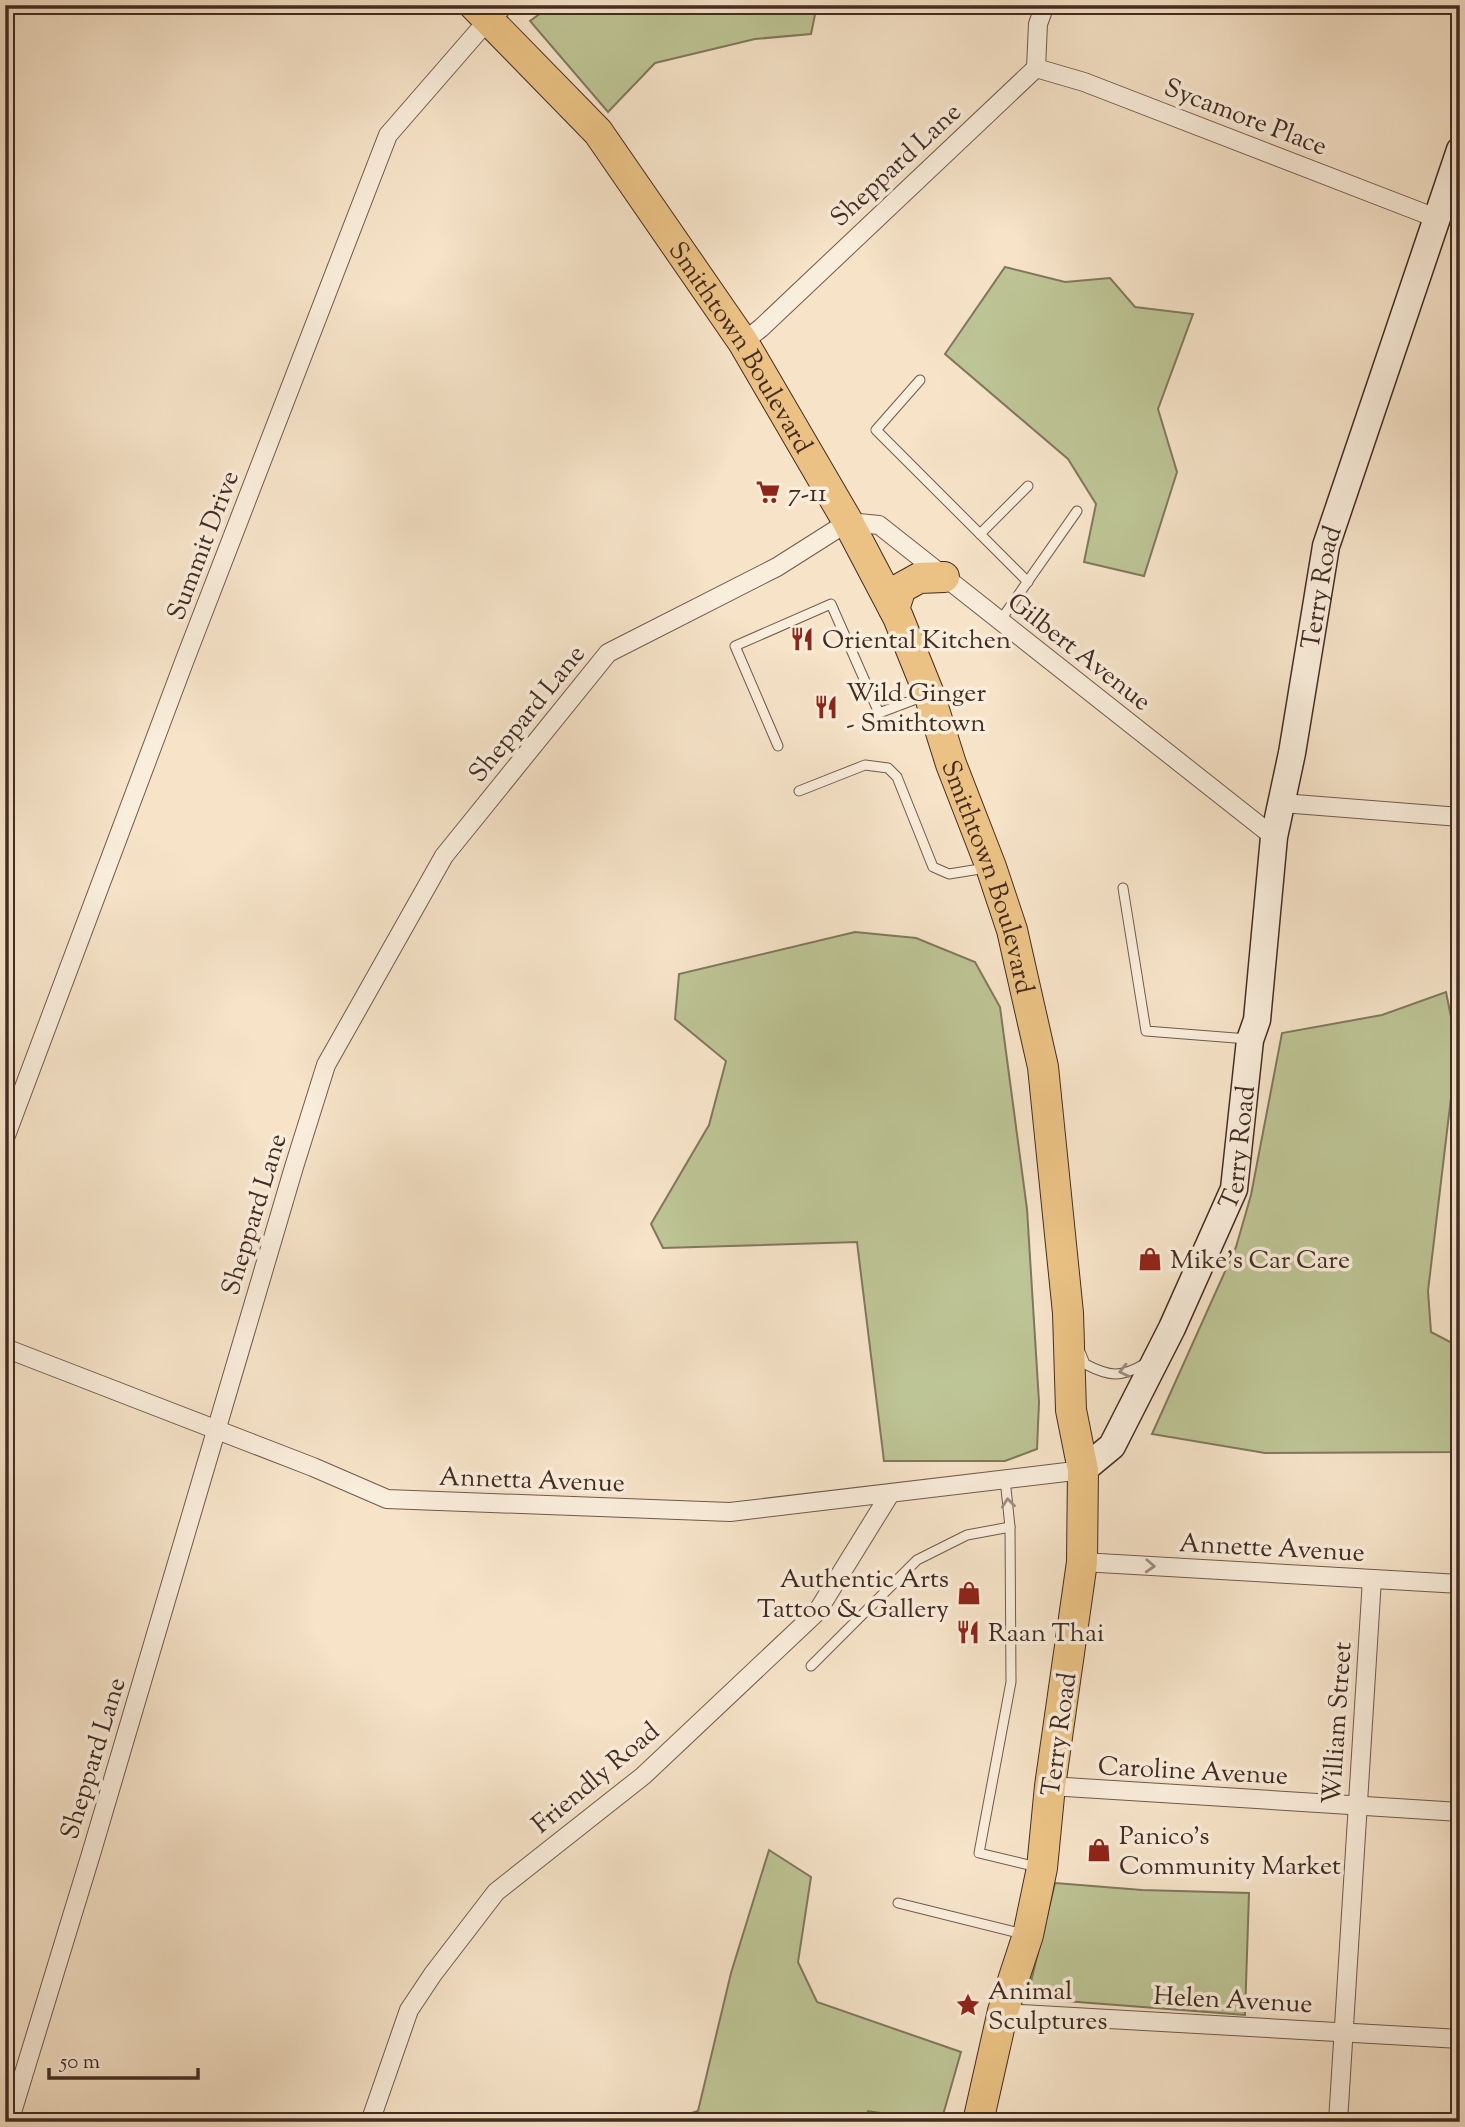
<svg xmlns="http://www.w3.org/2000/svg" width="1465" height="2127" font-family="'Sorts Mill Goudy',serif">
<style>
.green{fill:#bdc495;stroke:#80785c;stroke-width:2}
.lines{fill:none;stroke-linecap:round;stroke-linejoin:round}
.lane-casing{stroke:#705a4c;stroke-width:11}
.street-casing{stroke:#705a4c;stroke-width:20}
.secondary-casing{stroke:#432c23;stroke-width:29}
.primary-casing{stroke:#432c23;stroke-width:32}
.lane{stroke:#f9eddb;stroke-width:9}
.street{stroke:#f9eddb;stroke-width:18}
.secondary{stroke:#f9eddb;stroke-width:26}
.primary{stroke:#ebc284;stroke-width:30}
.oneway{stroke:#9e8c7f}
.labels{text-anchor:middle;stroke-width:7;stroke-linejoin:round;paint-order:stroke}
.street-label{font-size:26px;fill:#432c23;stroke:#f9eddb}
.poi-label{font-size:26px;fill:#432c23;stroke:#f9eddb;text-anchor:start}
</style>
<rect width="100%" height="100%" fill="#f6e3c8"/>
<filter id="stains"><feTurbulence type="fractalNoise" baseFrequency=".00286" numOctaves="4"/><feColorMatrix values="0 0 0 0 .2 0 0 0 0 .09 0 0 0 0 .02 0 0 0 .5 -.17"/></filter>
<radialGradient id="worn" r=".72"><stop offset=".6" stop-color="#630" stop-opacity="0"/><stop offset="1" stop-color="#630" stop-opacity=".3"/></radialGradient>
<g class="green">
<polygon points="552,5 817,5 811,34 755,39 655,63 608,112 530,21"/>
<polygon points="1005,267 1065,282 1110,278 1135,307 1193,314 1158,409 1177,472 1144,576 1084,562 1096,504 1068,459 945,354"/>
<polygon points="855,932 916,938 975,962 1000,1007 1027,1209 1039,1402 1037,1449 1005,1461 884,1461 857,1242 663,1248 651,1224 709,1125 726,1061 675,1019 679,974"/>
<polygon points="1446,992 1457,1047 1428,1291 1431,1332 1460,1347 1460,1452 1265,1453 1152,1434 1236,1247 1251,1195 1282,1033 1382,1015"/>
<polygon points="769,1850 811,1877 798,1962 817,2002 961,2052 941,2122 868,2111 864,2122 662,2122 698,2111 731,1973"/>
<polygon points="1055,1883 1142,1890 1249,1893 1245,2015 1027,1998"/>
</g>
<g class="lines">
<g class="lane-casing">
<g id="lane">
<polyline points="920,380 876,430 1028,582"/>
<polyline points="980,534 1028,486"/>
<polyline points="1000,621 1077,511"/>
<polyline points="778,746 735,646 831,604 879,713 924,696"/>
<polyline points="799,791 865,765 888,768 897,777 933,867 949,874 986,868"/>
<polyline points="1123,888 1146,1031 1248,1039"/>
<path d="M1081 1354 1085 1364C1110 1377 1121 1378 1146 1363"/>
<polyline points="1005,1479 1010,1527"/>
<polyline points="811,1666 917,1560 967,1535 1010,1527 1011,1682 979,1853 1037,1867"/>
<polyline points="898,1903 1023,1934"/>
</g>
</g>
<g class="street-casing">
<g id="street">
<polyline points="1036,68 1084,82 1436,218"/>
<polyline points="743,342 761,328 1036,68 1038,24 1045,5"/>
<polyline points="1282,803 1460,817"/>
<polyline points="5,1138 184,662 388,135 488,20 505,5"/>
<polyline points="5,1348 313,1467 387,1499 730,1512 1083,1470"/>
<polyline points="1082,1562 1460,1584"/>
<polyline points="1050,1786 1460,1812"/>
<polyline points="1003,2011 1021,2014 1460,2039"/>
<polyline points="9,2122 91,1854 294,1167 326,1065 444,856 608,653 777,567 848,522 879,525 1274,837"/>
<polyline points="370,2122 409,2010 433,1974 496,1892 643,1776 817,1612 890,1494"/>
<polyline points="1338,2122 1372,1579"/>
</g>
</g>
<g class="secondary-casing">
<g id="secondary">
<path id="s1" d="M1083 1470 1112 1446 1172 1328 1234 1189 1250 1040 1257 1020 1274 837 1292 753 1326 546 1460 150"/>
</g>
</g>
<g class="primary-casing">
<g id="primary">
<path id="s2" d="M474 5 598 132 743 342 848 522 898 617 929 694 951 764 991 867 1012 930 1043 1067 1068 1313 1071 1410 1083 1470 1082 1562 1050 1786 1042 1868 1028 1935 1003 2011 978 2122"/>
<polyline points="894,609 901,588 919,578 944,577"/>
</g>
</g>
<use href="#lane" class="lane"/>
<use href="#street" class="street"/>
<use href="#secondary" class="secondary"/>
<use href="#primary" class="primary"/>
</g>
<defs><path id="oneway-chevron" d="M-2-3.5L2.5 0L-2 3.5" fill="none" stroke-width="1.6" stroke-linecap="round" stroke-linejoin="round" transform="scale(1.75)"/></defs>
<g class="oneway">
<use href="#oneway-chevron" transform="translate(1124 1371) rotate(167)"/>
<use href="#oneway-chevron" transform="translate(1008 1503) rotate(-96)"/>
<use href="#oneway-chevron" transform="translate(1150 1566) rotate(3)"/>
</g>
<defs>
<g id="supermarket-bare" transform="scale(1.89)"><path d="M-6-5.5h2.5l.6 2H6L4.5 2H-2.5L-4.4-4H-6ZM-1.5 3.2a1.3 1.3 0 1 0 .1 0ZM3 3.2a1.3 1.3 0 1 0 .1 0Z" fill="#8f2418" stroke="#f9eddb" stroke-width="2.5" paint-order="stroke"/></g>
<g id="restaurant-bare" transform="scale(1.89)"><path d="M-5-6h1v4h1v-4h1v4h1v-4h1v5L-1.5 .5V6h-2V.5L-5-1ZM5-6V6H3V1.5H1.5Q1.5-4 5-6Z" fill="#8f2418" stroke="#f9eddb" stroke-width="2.5" paint-order="stroke"/></g>
<g id="shop-bare" transform="scale(1.89)"><path d="M-5-2.5h2.3a2.7 3.5 0 0 1 5.4 0H5L5.5 6h-11ZM-1.5-2.5h3a1.5 2.3 0 0 0-3 0Z" fill="#8f2418" stroke="#f9eddb" stroke-width="2.5" paint-order="stroke"/></g>
<g id="sight-bare" transform="scale(1.89)"><path d="M0-6L1.8-2.2L6-1.7L2.9 1.2L3.7 5.4L0 3.3L-3.7 5.4L-2.9 1.2L-6-1.7L-1.8-2.2Z" fill="#8f2418" stroke="#f9eddb" stroke-width="2.5" paint-order="stroke"/></g>
</defs>
<g fill-rule="evenodd">
<use href="#supermarket-bare" x="768" y="492"/>
<use href="#restaurant-bare" x="802" y="639"/>
<use href="#restaurant-bare" x="826" y="707"/>
<use href="#shop-bare" x="1150" y="1259"/>
<use href="#shop-bare" x="969" y="1593"/>
<use href="#restaurant-bare" x="968" y="1632"/>
<use href="#shop-bare" x="1099" y="1850"/>
<use href="#sight-bare" x="968" y="2005"/>
</g>
<g class="labels">
<g class="street-label">
<text transform="translate(1246 116) rotate(21)" y="9">Sycamore Place</text>
<text transform="translate(895 164) rotate(-43)" y="9">Sheppard Lane</text>
<text dy="9" stroke="none"><textPath href="#s2" startOffset="436">Smithtown Boulevard</textPath></text>
<text transform="translate(202 545) rotate(-69)" y="9">Summit Drive</text>
<text dy="9" stroke="none"><textPath href="#s1" startOffset="931">Terry Road</textPath></text>
<text transform="translate(1080 651) rotate(38)" y="9">Gilbert Avenue</text>
<text transform="translate(526 713) rotate(-51)" y="9">Sheppard Lane</text>
<text dy="9" stroke="none"><textPath href="#s2" startOffset="1024">Smithtown Boulevard</textPath></text>
<text dy="9" stroke="none"><textPath href="#s1" startOffset="364">Terry Road</textPath></text>
<text transform="translate(253 1214) rotate(-73)" y="9">Sheppard Lane</text>
<text transform="translate(532 1479) rotate(2)" y="9">Annetta Avenue</text>
<text transform="translate(1272 1547) rotate(3)" y="9">Annette Avenue</text>
<text transform="translate(1336 1723) rotate(-86)" y="9">William Street</text>
<text transform="translate(1058 1734) rotate(-82)" y="9">Terry Road</text>
<text transform="translate(92 1758) rotate(-73)" y="9">Sheppard Lane</text>
<text transform="translate(1193 1770) rotate(3)" y="9">Caroline Avenue</text>
<text transform="translate(595 1777) rotate(-40)" y="9">Friendly Road</text>
<text transform="translate(1233 1999) rotate(3)" y="9">Helen Avenue</text>
</g>
<g class="poi-label">
<text x="788" y="501">7-11</text>
<text x="822" y="648">Oriental Kitchen</text>
<text x="846" y="701">Wild Ginger<tspan x="846" dy="30">- Smithtown</tspan></text>
<text x="1170" y="1268">Mike's Car Care</text>
<text x="949" y="1587" text-anchor="end">Authentic Arts<tspan x="949" dy="30">Tattoo &amp; Gallery</tspan></text>
<text x="988" y="1641">Raan Thai</text>
<text x="1119" y="1844">Panico's<tspan x="1119" dy="30">Community Market</tspan></text>
<text x="988" y="1999">Animal<tspan x="988" dy="30">Sculptures</tspan></text>
</g>
</g>
<rect width="1465" height="2127" fill="none" stroke="#f6e3c8" stroke-width="28"/>
<rect x="7" y="7" width="1451" height="2113" fill="none" stroke="#432c23" stroke-width="3.5"/>
<rect x="14" y="14" width="1437" height="2099" fill="none" stroke="#432c23" stroke-width="2"/>
<path d="M49 2068v10h149v-10" fill="none" stroke="#432c23" stroke-width="3.5"/>
<text x="60" y="2068" font-size="21" fill="#432c23" stroke="#f9eddb" stroke-width="5" paint-order="stroke">50 m</text>
<rect width="100%" height="100%" filter="url(#stains)"/>
<rect width="100%" height="100%" fill="url(#worn)"/>
</svg>
